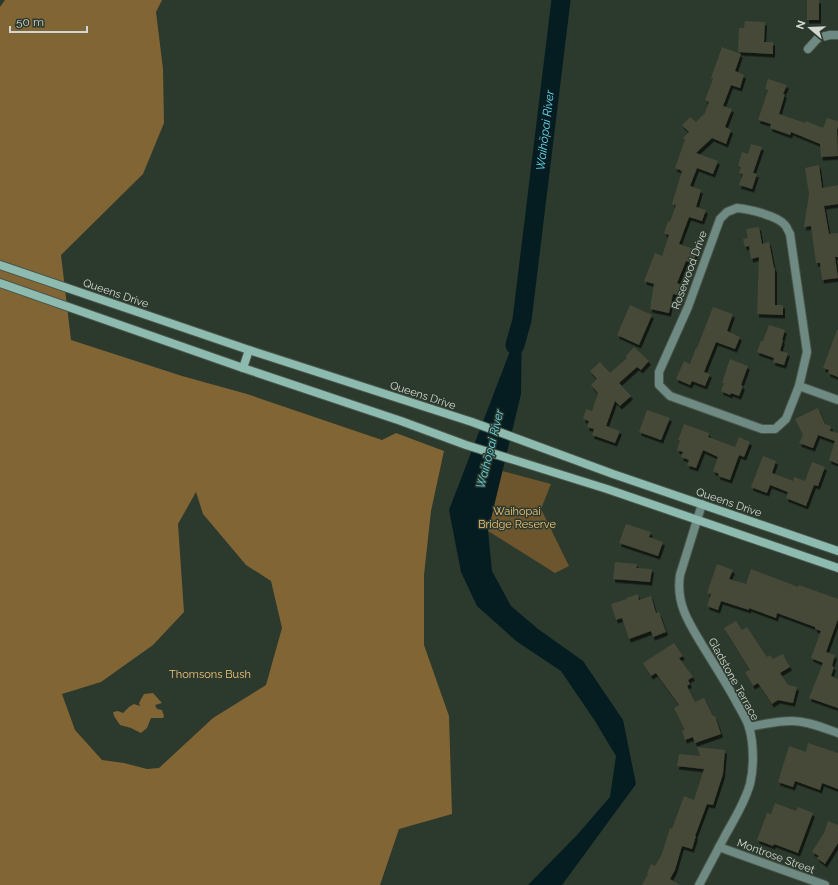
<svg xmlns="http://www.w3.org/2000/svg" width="838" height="885" font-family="Raleway,sans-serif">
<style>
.green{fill:#6d562d}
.forest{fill:#816534;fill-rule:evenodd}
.water{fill:#051d21}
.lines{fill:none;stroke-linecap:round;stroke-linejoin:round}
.river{stroke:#051d21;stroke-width:19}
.building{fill:#474938;filter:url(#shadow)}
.minor-casing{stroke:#4a564b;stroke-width:10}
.secondary-casing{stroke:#4a564b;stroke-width:10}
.minor{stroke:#6e8a83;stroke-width:8}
.secondary{stroke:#8dbbaf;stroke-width:8}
.labels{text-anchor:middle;stroke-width:3;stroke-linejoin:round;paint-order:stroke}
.street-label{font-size:11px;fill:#d1d8d1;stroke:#2c392d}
.park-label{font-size:11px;fill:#f2c67b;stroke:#2c392d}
.water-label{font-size:12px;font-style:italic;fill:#67d7eb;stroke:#2c392d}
</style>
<defs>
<filter id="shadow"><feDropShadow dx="2" dy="3.5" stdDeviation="0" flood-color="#0009"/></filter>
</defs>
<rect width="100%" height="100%" fill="#2c392d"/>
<polygon class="green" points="502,471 551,484 541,509 569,566 555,573 488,531"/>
<g class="forest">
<path d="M5 0H162L156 12 163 69 164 123 143 174 61 255 71 340 182 376 247 394 382 440 396 433 444 451 431 511 424 575V645L449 716 452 814 399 829 380 885H0V7ZM196 492 203 514 246 565 271 581 282 628 266 685 213 718 159 768 147 769 124 763 102 760 75 730 62 694 101 682 153 645 184 612 178 524Z"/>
<polygon points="153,693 162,703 155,705 157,709 162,710 164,716 163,718 151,718 147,728 141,733 131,728 120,725 114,716 113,712 118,711 123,713 129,707 134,704 140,706 139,703 144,694"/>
</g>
<polygon class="water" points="522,320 521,394 488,531 492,571 511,606 538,629 583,661 623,720 636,784 562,885 528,885 577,835 610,797 616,756 595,721 561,671 516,641 477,606 461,572 449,510"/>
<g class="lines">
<path class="river" id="s1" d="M515 345 522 320 561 0"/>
</g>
<g class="building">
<rect x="807" y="0" width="12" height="20"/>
<polygon points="745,21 765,22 764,42 773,42 773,54 738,52 739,28 744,28"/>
<polygon points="722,47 741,54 735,71 744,75 740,88 731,85 723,106 732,109 725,127 731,130 726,144 712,138 696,153 718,161 713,174 697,168 690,186 701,190 696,207 706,210 702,221 689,217 679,244 697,250 693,263 686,261 677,283 681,285 677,295 673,294 669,313 650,309 654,284 644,281 655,253 662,256 669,235 664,233 668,221 670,222 676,205 672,204 682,171 675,168 685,140 683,138 689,132 682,125 690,117 696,122 705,113 709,102 705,100 713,79 711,78"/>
<polygon points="768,79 787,85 783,94 785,94 779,114 805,123 806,121 823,128 827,118 838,121 838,126 837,130 838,156 821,157 820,144 791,132 790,135 770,128 771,124 758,120 768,90 765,89"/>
<polygon points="751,144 762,147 753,173 757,174 752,189 739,185 743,174 739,173 741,167 738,166 742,152 748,154"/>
<polygon points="819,165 822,188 838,185 838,204 824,206 829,234 838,233 838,257 835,257 838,278 822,280 820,263 816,263 811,226 804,227 809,194 805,168"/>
<polygon points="759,227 762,244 769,242 774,268 775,268 775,305 783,305 783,315 757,314 759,257 751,259 749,246 745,247 743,239 748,238 746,229"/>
<polygon points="630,305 652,315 639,345 617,335"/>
<polygon points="713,307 733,314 727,331 740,337 735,349 716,342 704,372 710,374 705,386 692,381 690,385 676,379 684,361 690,364 696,348 697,348"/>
<polygon points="769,325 785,330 782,340 783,340 780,351 788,353 784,365 773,362 774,358 757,352 761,341 763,341"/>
<polygon points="837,330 838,330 838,377 828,373 829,370 823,368"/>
<polygon points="634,347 649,361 641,370 637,367 619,383 631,396 620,406 615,401 606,426 620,431 615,443 592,435 594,429 587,427 589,421 583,419 586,409 592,411 598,393 591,385 597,379 590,371 600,362 610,373 627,358 626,356"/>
<polygon points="730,359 748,366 741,385 743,386 739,396 731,393 730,395 721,391 724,383 722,383"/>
<polygon points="818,408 825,424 831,426 830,431 838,433 838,464 829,460 835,441 818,435 813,448 799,443 803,435 795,419"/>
<polygon points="647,410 670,418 661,440 639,432"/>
<polygon points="684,424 709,433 708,437 735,447 739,437 750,442 744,457 739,455 730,480 718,476 719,474 713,471 718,457 703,450 696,468 687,465 689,460 681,457 683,452 677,450 680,440 678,440"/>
<polygon points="763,456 776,461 772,473 793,481 794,477 805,481 812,462 825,467 818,486 814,485 806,506 786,498 788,492 770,485 767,493 751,487"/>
<polygon points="626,524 651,532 649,537 663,542 658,556 619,543"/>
<polygon points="615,562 637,564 636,568 652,569 650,582 613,579"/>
<polygon points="717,564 733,570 729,579 746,584 751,569 798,587 799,585 838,599 838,619 826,652 835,655 832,666 834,667 831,676 838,679 838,708 809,698 823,663 811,658 821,631 815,629 815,627 777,613 776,618 749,608 749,610 721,601 718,610 707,606 711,594 707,593"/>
<polygon points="638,594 639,600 651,596 656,613 659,612 666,632 653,637 651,631 629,639 622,618 616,620 611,604 627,599 626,598"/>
<polygon points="736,621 742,630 747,627 767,657 770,655 773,659 783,654 790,667 780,673 788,685 797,687 793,703 778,700 772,704 758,683 753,686 745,672 750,670 724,628"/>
<polygon points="674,643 683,656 679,658 693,677 688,680 690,684 687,686 695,702 704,698 713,716 715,716 721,734 695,743 693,737 685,740 682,730 685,730 674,708 679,705 656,673 651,676 643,663"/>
<polygon points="808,743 838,753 838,789 822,783 820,790 795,781 793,787 778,782 789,746 806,752"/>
<polygon points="697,747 725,750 723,774 713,805 707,804 695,836 696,836 692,849 682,846 675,870 670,879 680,885 642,885 648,874 647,873 651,864 655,866 662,854 670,828 672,829 684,796 694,800 704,769 677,766 679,754 700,756"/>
<polygon points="775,803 796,811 798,807 813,813 798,853 774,844 773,846 757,840 767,813 771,814"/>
<polygon points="828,821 838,825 838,843 825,864 817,858 819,856 812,852 824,833"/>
</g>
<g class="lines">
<g class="minor-casing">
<g id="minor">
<polyline points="808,49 818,38 830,35 838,35"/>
<path d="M737 208C749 209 778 216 785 225 787 227 788 231 790 234L807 352 799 386 786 419 775 429H762L670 396 659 385V372L688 307 720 219 727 212Z"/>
<polyline points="799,386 838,400"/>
<path d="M749 727C763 724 778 721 792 721 808 721 823 728 838 733"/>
<polyline points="719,847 825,885"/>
<path d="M699 885C708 868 717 851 726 834 735 818 745 802 750 784 754 768 754 744 749 727 747 720 742 712 738 705 727 684 713 663 701 643 687 620 676 602 680 575L702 504"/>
</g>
</g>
<g class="secondary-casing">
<g id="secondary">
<polyline points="0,265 249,350 472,422 613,474 838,551"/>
<polyline points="0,283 243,368 401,421 466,445 607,489 838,568"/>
<polyline points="243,368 249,350"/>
</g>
</g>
<use href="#minor" class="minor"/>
<use href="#secondary" class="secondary"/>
</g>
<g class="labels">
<g class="street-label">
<text transform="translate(689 270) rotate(-70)" y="4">Rosewood Drive</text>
<text transform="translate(116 293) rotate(19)" y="4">Queens Drive</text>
<text transform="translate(423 395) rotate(18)" y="4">Queens Drive</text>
<text transform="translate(729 502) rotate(19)" y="4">Queens Drive</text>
<text transform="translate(734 679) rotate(61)" y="4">Gladstone Terrace</text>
<text transform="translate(776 856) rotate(20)" y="4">Montrose Street</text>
</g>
<g class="park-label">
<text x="517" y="515">Waihopai<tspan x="517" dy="13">Bridge Reserve</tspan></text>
<text x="210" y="678">Thomsons Bush</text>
</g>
<g class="water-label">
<text dy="4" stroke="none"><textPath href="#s1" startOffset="217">Waihōpai River</textPath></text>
<text transform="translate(490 449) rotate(-76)" y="4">Waihōpai River</text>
</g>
</g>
<g transform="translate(810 28) rotate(289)" stroke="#2c392d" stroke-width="3" paint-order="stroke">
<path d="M0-3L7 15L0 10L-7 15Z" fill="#d1d8d1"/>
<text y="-6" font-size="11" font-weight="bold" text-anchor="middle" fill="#d1d8d1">N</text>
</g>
<path d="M10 26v6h77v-6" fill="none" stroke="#d1d8d1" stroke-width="2"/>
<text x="16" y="26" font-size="12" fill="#d1d8d1" stroke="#2c392d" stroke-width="3" paint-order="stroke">50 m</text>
</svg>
